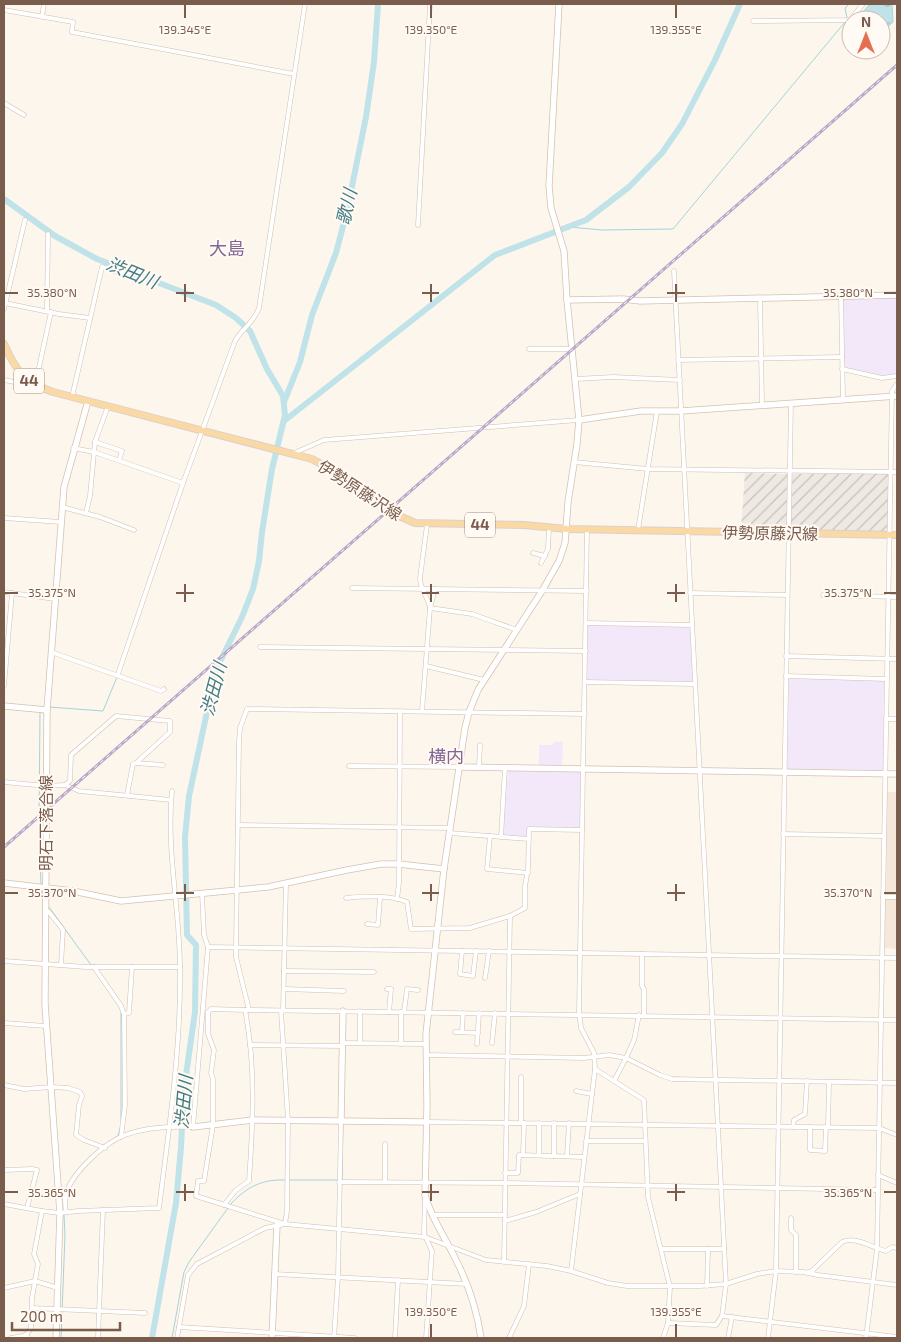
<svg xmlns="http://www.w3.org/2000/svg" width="901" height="1342" font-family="'Exo 2','Noto Sans JP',sans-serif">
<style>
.residential{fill:#f5e8da}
.industrial{fill:url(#industrial-furrows)}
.education{fill:#f3e8fa}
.water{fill:url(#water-ripples);stroke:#a5d3da}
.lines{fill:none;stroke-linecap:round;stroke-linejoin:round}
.stream{stroke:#a5d3da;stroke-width:1}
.river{stroke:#bfe3e8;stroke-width:6}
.street-casing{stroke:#d1beb0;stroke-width:5}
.secondary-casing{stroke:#d6c0b0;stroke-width:7}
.primary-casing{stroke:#dad1cd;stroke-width:8}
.street{stroke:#fff;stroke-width:4}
.secondary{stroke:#fff;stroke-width:5.5}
.primary{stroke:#fbd9a5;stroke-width:6}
.rail-casing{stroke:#b9a8c9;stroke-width:3}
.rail{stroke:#fffaf3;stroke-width:1;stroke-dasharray:4;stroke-linecap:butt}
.ticks{fill:none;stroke:#7a5c4d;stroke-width:2}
.labels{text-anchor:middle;stroke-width:4;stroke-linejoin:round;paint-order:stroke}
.shield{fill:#fffaf3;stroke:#a28b7f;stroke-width:1}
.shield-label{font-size:15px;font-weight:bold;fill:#7a5c4d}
.street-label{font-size:16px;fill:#7a5c4d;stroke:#fffaf3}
.water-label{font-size:18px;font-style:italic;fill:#437c86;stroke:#fffaf3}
.neighbourhood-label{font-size:18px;fill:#846695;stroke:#fffaf3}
.ticks-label{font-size:12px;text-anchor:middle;fill:#7a5c4d;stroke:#fffaf3;stroke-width:4;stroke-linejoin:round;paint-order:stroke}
</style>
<defs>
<pattern id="industrial-furrows" width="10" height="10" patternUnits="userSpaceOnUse" patternTransform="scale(1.25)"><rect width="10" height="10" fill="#efe9e4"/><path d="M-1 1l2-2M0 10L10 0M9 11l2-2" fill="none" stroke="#c7c0bb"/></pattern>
<pattern id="water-ripples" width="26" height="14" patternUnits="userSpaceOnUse" patternTransform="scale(1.25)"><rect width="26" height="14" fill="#bfe3e8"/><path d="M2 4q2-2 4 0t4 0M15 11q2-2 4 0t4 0" fill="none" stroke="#a0bbbe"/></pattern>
</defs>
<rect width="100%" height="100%" fill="#fdf6ec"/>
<g class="residential">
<polygon points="887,792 897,792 897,893 886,893"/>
<polygon points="885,899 897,899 897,949 885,948"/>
</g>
<g class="industrial">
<polygon points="745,473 788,474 787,531 741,530"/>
<polygon points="889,473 888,532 791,531 792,474"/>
</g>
<g class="education">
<polygon points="897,297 897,375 878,375 844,369 842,299"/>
<polygon points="590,624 688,626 691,629 693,680 691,682 589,681 587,679 588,626"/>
<polygon points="789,679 884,680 883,770 787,769"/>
<polygon points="553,742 563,742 562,767 539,766 539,745 553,745"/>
<polygon points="508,771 581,772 581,828 528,827 528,838 503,835"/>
</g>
<polygon class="water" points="870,4 892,4 893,22 881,33 881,20 861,20 861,14"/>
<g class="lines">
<g class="stream">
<polyline points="847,18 845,8 849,4"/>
<polyline points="569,227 602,230 673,229 845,22"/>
<polyline points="49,707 103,711 117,677"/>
<polyline points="40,712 39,824 41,885"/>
<polyline points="41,889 43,897"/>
<polyline points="49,907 91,965"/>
<polyline points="121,1013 121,1119"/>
<polyline points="116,1137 118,1136 121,1125"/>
<polyline points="82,1166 91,1156"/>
<polyline points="289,1180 338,1180"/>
<polyline points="342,1180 343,1122"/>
<path d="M230 1205C246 1187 262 1179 285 1180"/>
<polyline points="61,1338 65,1235 64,1215"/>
<polyline points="172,1338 184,1272 189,1262 228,1208"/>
</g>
<g class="river">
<polyline points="4,199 55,236 97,259 216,305 236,318 250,331 267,369 283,396 285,415 272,469 262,532 259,561 253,589 242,617 216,670 189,796 185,837 187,935 196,945 195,1012 184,1089 181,1147 176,1203 152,1338"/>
<polyline points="284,402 300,362 312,315 336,253 347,211 366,117 374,62 378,4"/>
<polyline points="284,421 495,255 586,220 629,187 662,153 682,124 715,60 740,4"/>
</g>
<g class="street-casing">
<g id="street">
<polyline points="4,10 73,22 72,32 294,74"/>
<polyline points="42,17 44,4"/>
<polyline points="753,21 850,20 863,4"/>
<polyline points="4,103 24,115"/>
<polyline points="418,225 430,4"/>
<polyline points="841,296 843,399"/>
<polyline points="760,298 762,405"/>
<polyline points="5,303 59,314 90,318"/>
<polyline points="4,309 25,220"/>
<polyline points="47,311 48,234"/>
<polyline points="529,349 571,349"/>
<polyline points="678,360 842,357"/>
<polyline points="842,369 882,378 897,376"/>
<polyline points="575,379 613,377 680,380"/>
<polyline points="4,380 35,386 51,312"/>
<polyline points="72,397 102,267 121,273 123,271"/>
<polyline points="95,442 122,451 119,460"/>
<polyline points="73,448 94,452 183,483"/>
<polyline points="292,454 324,440 579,420"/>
<polyline points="574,462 648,469 897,472"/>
<polyline points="62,507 100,517 134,530"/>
<polyline points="86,513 90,496 95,442 108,406"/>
<polyline points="4,518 61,522"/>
<path d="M427 525 420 578C420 589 428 597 430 608L472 614 517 630"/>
<polyline points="587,529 579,1013 581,1028 594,1053 595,1069 644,1100 648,1197 670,1287 668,1323 663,1338"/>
<polyline points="638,530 657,411"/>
<polyline points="533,553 545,556"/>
<polyline points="541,563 548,549 549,528"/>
<polyline points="352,588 587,591"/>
<polyline points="4,592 55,599"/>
<polyline points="690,593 787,595"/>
<polyline points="823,595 897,597"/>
<polyline points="586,623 692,625"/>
<polyline points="260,647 586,651"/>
<polyline points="51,652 161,691 164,689"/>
<polyline points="786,656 897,659"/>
<polyline points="426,666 484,680"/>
<path d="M118 674 183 483 235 341C243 327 253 324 259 308L305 4"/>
<polyline points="786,676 887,679"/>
<polyline points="585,682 695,684"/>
<polyline points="4,686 12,593"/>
<polyline points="422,711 430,608 435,589"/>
<polyline points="886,719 897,719"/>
<polyline points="136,763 163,765"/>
<polyline points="349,766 459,767"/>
<polyline points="479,768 480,745"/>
<polyline points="4,782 46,786 65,785 79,791 171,800"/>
<polyline points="65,785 70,781 71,755 116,716 170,721 170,732 136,763 133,764 127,795"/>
<polyline points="238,825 450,828"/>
<polyline points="449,833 529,839"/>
<polyline points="783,834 884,836"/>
<polyline points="490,836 487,869 528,873"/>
<polyline points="501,837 505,768"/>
<polyline points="883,897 897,897"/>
<path d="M346 898C363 896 392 895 407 902L411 929 470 928 510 916"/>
<polyline points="397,899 399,883 400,711"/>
<polyline points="46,911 49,912 63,930 61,965"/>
<polyline points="367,924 378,925 380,898"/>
<polyline points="208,947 897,958"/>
<polyline points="462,951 460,974 473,976 476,951"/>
<polyline points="642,954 642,986 644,989 644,1015"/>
<polyline points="4,961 86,967 180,967"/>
<polyline points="94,967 121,1006 124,1014 125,1105 121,1137"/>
<polyline points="284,971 374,972"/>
<polyline points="485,978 489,951"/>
<polyline points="284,989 344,991"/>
<polyline points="387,989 391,989 389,1012"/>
<polyline points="245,1010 211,1009 208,1012 208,1034 214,1050 211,1073 213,1079 213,1125 204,1181 198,1181 196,1196 285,1224 287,1211 288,1120 281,1011"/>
<polyline points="249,1010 897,1020"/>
<polyline points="283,1011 286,884"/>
<polyline points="404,1012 407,989 418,990"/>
<polyline points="124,1014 129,1013 132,967"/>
<polyline points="4,1023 46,1026"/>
<polyline points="455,1032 478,1033"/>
<polyline points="462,1032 463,1013"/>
<polyline points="342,1043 426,1044"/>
<polyline points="360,1043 360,1011"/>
<polyline points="492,1043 495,1013"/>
<polyline points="401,1044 401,1012"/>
<polyline points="477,1044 479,1013"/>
<polyline points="250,1045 342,1046"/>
<polyline points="426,1055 584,1058 609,1055 626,1058 634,1040 639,1015"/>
<polyline points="521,1077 521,1123"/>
<polyline points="614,1081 626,1058 660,1075 672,1079 897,1083"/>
<polyline points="4,1085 24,1089 52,1087 68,1088 80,1092 82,1096 79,1105 76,1135 84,1140 105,1148"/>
<polyline points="576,1091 592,1094"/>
<polyline points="427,1122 879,1128 897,1135"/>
<polyline points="193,1127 208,947 204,935 202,893"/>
<polyline points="793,1127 794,1120 805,1114 807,1081"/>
<polyline points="810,1127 810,1150 825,1151 826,1127"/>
<polyline points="828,1127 829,1082"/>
<polyline points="586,1141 645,1141"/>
<polyline points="523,1155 524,1123"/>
<polyline points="539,1155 539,1123"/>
<polyline points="554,1156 554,1123"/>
<polyline points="567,1156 569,1123"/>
<polyline points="4,1170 32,1169 37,1170 27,1208"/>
<polyline points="505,1173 518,1173 519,1155 584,1157"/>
<polyline points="878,1175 897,1183"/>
<polyline points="339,1182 505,1183 877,1190"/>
<polyline points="385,1182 385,1144"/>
<polyline points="425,1199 424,1234 432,1251 426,1338"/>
<polyline points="4,1204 42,1211 34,1254 38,1264 32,1298 31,1328 27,1334 28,1338"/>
<path d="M224 1205 236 1190 249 1181C253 1123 256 1066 245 1010H249L236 957V947L239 741 240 728 247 709 585 714"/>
<path d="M42 1211 60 1213 78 1211 159 1208C169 1129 181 1049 180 969 180 910 166 850 172 791"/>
<path d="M66 1212C65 1207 65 1202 65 1197 70 1174 104 1143 125 1135 146 1127 170 1126 193 1127"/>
<polyline points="432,1215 505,1215"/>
<polyline points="791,1218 791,1230 796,1235 796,1272"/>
<polyline points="505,1221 536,1212 580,1194"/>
<polyline points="661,1249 724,1249"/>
<polyline points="504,1262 510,916 525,908 525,886 528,869 529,829 582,830"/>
<polyline points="571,1271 595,1069"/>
<path d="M808 1272 812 1271 842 1242C857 1236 872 1248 886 1251L892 1247 897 1248"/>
<polyline points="274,1274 467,1284"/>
<polyline points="707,1286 708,1249"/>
<polyline points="4,1288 35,1281 58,1288"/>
<polyline points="32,1308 145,1313"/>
<polyline points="722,1316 897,1337"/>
<polyline points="668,1323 716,1325 722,1316 726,1284 674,271"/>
<polyline points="179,1327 355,1338"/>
<polyline points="11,1338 23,1336 27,1334"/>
<polyline points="98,1338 103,1210"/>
<polyline points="177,1338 188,1275 197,1264 265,1228 285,1224 425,1237 486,1260 547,1266 571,1271 608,1283 627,1286 700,1286 726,1284 757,1274 776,1271 803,1272 818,1275 897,1285"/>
<polyline points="334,1338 338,1277 341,1121"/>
<polyline points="395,1338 398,1280"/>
<polyline points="509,1338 524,1306 529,1264"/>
<polyline points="728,1338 732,1317"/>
<polyline points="768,1338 776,1271 791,403"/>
<polyline points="866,1338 877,1249 892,391 897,384"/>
</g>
</g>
<g class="secondary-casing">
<g id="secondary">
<polyline points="567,300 623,299 640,301 897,295"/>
<polyline points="579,420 641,411 681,411 897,396"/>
<polyline points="4,706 47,710"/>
<polyline points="459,767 897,774"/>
<polyline points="4,883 73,891 121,901 268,887 347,870 381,864 398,864 444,869"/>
<polyline points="341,1121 343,1011"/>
<polyline points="193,1127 253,1120 427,1122"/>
<polyline points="56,1338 60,1213 45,1004 47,710 64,487 88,401"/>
<polyline points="272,1338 277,1225"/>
<path d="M481 1338C477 1310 468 1283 455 1258 445 1237 431 1218 425 1195L427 1106 426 1034 444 869 465 728 469 712 478 690 542 591 559 561 565 543 568 502 577 444 579 420 567 300 564 251 551 208 549 186 559 4"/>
</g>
</g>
<g class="primary-casing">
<path id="primary" d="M4 344C16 371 24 382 53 392L312 459 323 465 397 515 415 523 524 525 567 529 897 535"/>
</g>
<use href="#street" class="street"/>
<use href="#secondary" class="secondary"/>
<use href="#primary" class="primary"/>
<g class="rail-casing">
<polyline id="rail" points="4,847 897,65"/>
</g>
<use href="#rail" class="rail"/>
</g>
<path class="ticks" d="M185 5V18M431 5V18M676 5V18M185 284V302M431 284V302M676 284V302M5 293H18M176 293H194M422 293H439M667 293H685M884 293H896M185 584V602M431 584V602M676 584V602M5 593H18M176 593H194M422 593H439M667 593H685M884 593H896M185 884V901M431 884V901M676 884V901M5 893H18M176 893H194M422 893H439M667 893H685M884 893H896M185 1184V1201M431 1184V1201M676 1184V1201M5 1192H18M176 1192H194M422 1192H439M667 1192H685M884 1192H896M431 1324V1337M676 1324V1337"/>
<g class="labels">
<g class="shield">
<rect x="14" y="368.5" width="30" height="25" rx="4"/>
<rect x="465" y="512.5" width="30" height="25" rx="4"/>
</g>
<g class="shield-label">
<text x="29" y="386">44</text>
<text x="480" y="530">44</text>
</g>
<g class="street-label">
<text transform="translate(360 490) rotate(33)" y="6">伊勢原藤沢線</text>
<text transform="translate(770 533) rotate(1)" y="6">伊勢原藤沢線</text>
<text transform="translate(46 823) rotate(-90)" y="6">明石下落合線</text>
</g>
<g class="water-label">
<text transform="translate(347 207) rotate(-77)" y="6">歌川</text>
<text transform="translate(132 273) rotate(22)" y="6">渋田川</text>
<text transform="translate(214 689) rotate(-75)" y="6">渋田川</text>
<text transform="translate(184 1102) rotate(-85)" y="6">渋田川</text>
</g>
<g class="neighbourhood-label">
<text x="227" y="255">大島</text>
<text x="446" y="763">横内</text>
</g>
</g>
<g class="ticks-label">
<text x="185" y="34">139.345°E</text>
<text x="431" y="34">139.350°E</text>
<text x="676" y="34">139.355°E</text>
<text x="52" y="297">35.380°N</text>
<text x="848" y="297">35.380°N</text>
<text x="52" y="597">35.375°N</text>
<text x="848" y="597">35.375°N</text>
<text x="52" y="897">35.370°N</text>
<text x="848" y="897">35.370°N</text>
<text x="52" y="1197">35.365°N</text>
<text x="848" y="1197">35.365°N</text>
<text x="431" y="1316">139.350°E</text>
<text x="676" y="1316">139.355°E</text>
</g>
<rect width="901" height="1342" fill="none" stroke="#7a5c4d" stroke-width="10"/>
<g transform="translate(866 35)"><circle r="24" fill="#fffaf3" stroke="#cabbb1"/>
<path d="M0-4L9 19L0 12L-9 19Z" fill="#e76f51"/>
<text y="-8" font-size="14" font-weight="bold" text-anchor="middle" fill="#7a5c4d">N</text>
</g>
<path d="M12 1322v8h108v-8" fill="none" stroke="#7a5c4d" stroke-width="2.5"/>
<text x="20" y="1322" font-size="15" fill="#7a5c4d" stroke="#fffaf3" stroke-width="4" paint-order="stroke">200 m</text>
</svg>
